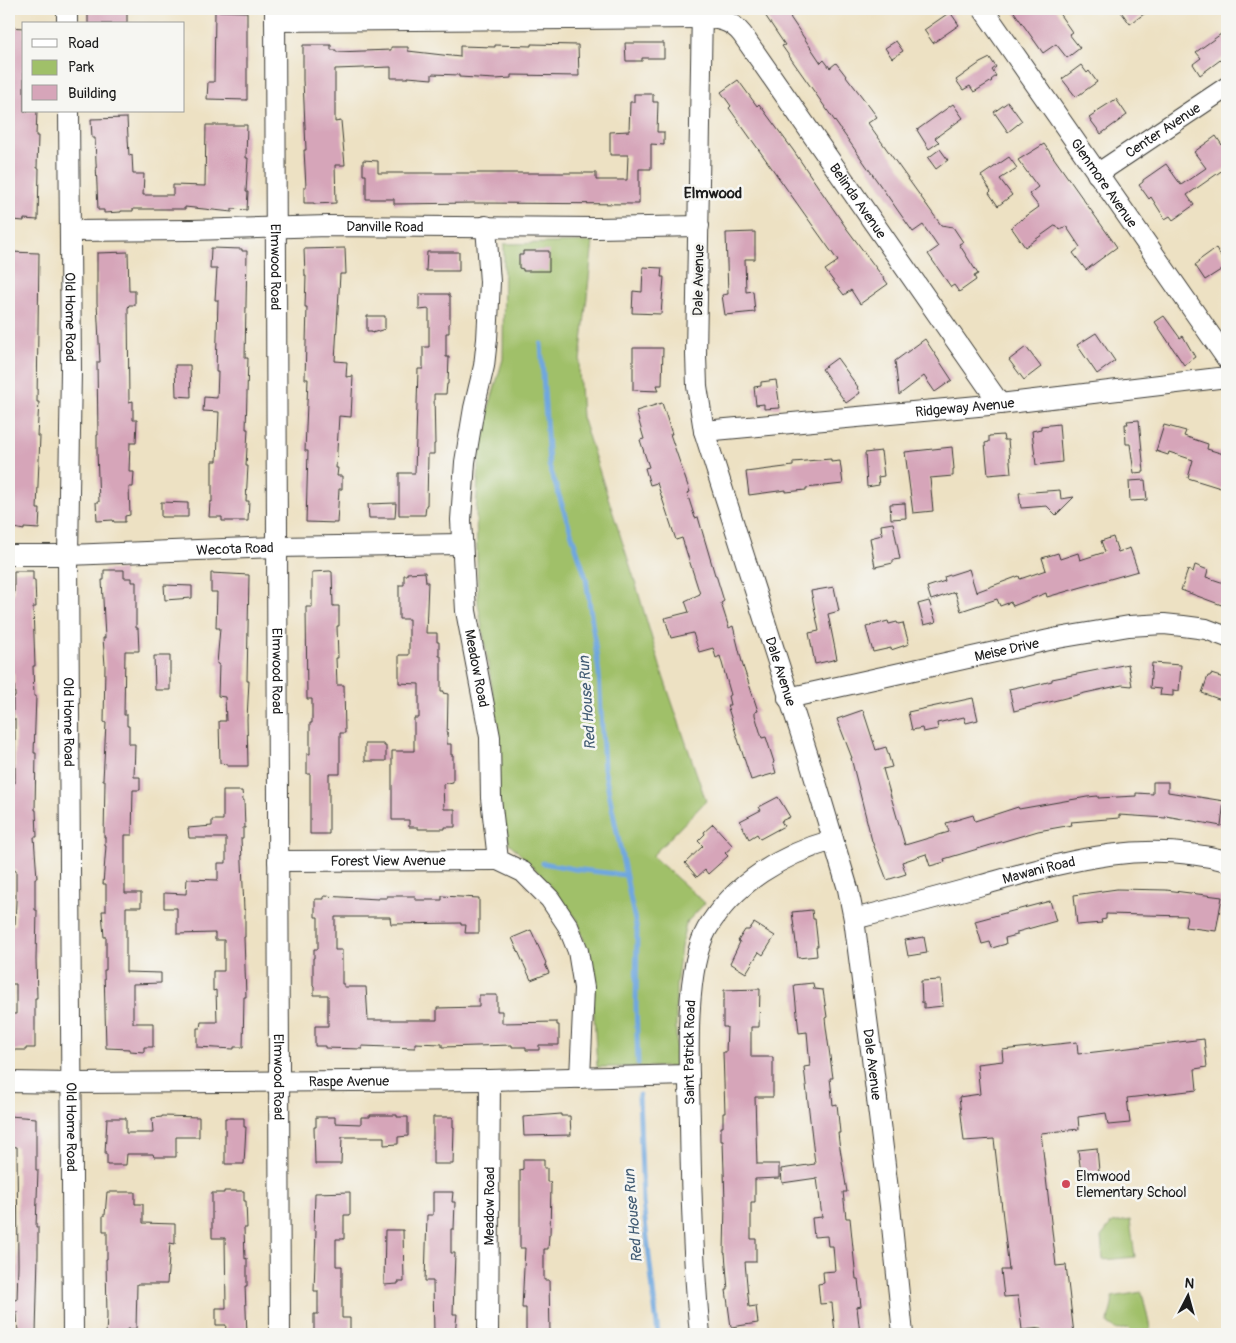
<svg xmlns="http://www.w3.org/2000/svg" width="1236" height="1343" font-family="Pangolin,sans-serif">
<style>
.green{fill:#a0c069;stroke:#5e6e42}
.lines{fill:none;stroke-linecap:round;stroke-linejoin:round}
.stream{stroke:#6fa7de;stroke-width:5}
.building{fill:#d6a5b9}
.minor-casing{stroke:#3b3a35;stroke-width:22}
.minor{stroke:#fff;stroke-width:20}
.poi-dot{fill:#d1495b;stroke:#f6f6f2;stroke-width:2}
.labels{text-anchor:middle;stroke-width:5;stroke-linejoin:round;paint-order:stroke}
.street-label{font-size:14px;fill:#1c1c1c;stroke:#f6f6f2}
.poi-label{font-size:14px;fill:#1c1c1c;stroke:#f6f6f2;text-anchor:start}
.neighbourhood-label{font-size:15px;font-weight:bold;fill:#1c1c1c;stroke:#f6f6f2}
.water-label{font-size:15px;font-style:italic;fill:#415b73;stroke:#f6f6f2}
</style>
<rect width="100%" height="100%" fill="#f6f6f2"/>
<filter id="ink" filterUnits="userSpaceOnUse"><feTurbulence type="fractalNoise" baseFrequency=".02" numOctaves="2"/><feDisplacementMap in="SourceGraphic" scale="10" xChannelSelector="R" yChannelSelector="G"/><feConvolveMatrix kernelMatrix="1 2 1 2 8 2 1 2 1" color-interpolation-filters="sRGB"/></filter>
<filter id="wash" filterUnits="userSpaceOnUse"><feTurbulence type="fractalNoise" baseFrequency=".0096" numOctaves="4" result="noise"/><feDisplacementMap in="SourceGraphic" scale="20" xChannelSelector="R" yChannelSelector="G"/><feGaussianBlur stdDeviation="1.12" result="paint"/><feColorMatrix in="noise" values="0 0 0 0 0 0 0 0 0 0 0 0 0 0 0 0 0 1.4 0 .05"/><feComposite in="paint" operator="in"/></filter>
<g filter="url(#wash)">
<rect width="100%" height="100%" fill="#ede1c3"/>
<g class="green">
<polygon points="593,242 579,370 582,417 634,578 663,676 706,801 652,856 705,903 686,923 681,947 676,986 676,1067 597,1067 591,962 577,919 538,872 509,843 496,792 495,706 478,603 476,511 481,435 503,359 504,244"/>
<polygon points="1130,1220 1135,1257 1103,1260 1101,1237 1112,1223"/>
<path d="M1142 1292 1150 1328 1145 1334H1134L1128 1328 1117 1330 1108 1324C1108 1314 1114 1306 1112 1297Z"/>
</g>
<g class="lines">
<g class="stream">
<polyline points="541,344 549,465 586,578 599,673 604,768 637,931 636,1005 638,1064"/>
<polyline points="543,863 574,869 625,875"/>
<polyline points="639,1095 643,1203 658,1334"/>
</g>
</g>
<g id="blocks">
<g class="building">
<polygon points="761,9 802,9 790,17 821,63 824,60 830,68 836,63 866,102 877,117 868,123 941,225 953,227 963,242 959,244 978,274 974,276 976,280 959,292 954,285 951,287 928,254 938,247 923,225 913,232 782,46 785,45"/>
<polygon points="1012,9 1056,9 1072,32 1069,34 1080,48 1067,58 1056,44 1043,53"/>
<polygon points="1119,9 1151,9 1130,24"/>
<polygon points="215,11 247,12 247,100 207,99 208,82 214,82"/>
<polygon points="127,12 127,24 88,24 88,13"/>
<polygon points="950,12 959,25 933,43 924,30"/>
<polygon points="9,27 24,28 24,111 37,111 36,136 38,136 37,168 39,168 38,220 24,219 24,221 12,220 12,218 9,218"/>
<polygon points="1221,34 1227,42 1227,55 1200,75 1193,64 1201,58 1196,52"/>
<polygon points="896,41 903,51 892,58 885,48"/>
<polygon points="625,43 664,43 664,58 642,58 642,61 626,61"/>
<polygon points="531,44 578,45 579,76 511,75 511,78 495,79 459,77 459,75 432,74 432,79 408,77 408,78 391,78 391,67 335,69 335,122 341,121 345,165 335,165 336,203 314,204 314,203 304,203 304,187 306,187 304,150 306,150 303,80 303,45 331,45 331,50 336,50 336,52 391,50 391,47 408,47 408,51 460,57 460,46 495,47 495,45 531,46"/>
<polygon points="990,58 996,67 992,70 996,76 991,80 992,81 974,92 970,86 963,90 956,80 980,63"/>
<polygon points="1081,65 1087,73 1089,71 1097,82 1076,97 1062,79"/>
<polygon points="738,80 757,106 759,104 793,150 847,229 888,284 860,304 851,290 844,295 825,270 838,261 729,108 731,106 721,92"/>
<polygon points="634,94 653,94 653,102 658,102 657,132 664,132 664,145 651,144 651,169 639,169 639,204 474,203 394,204 394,199 366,199 366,175 363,175 363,160 378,161 378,173 596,173 596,180 627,180 628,155 610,155 610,132 629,131 630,102 634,102"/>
<polygon points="1116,99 1127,115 1101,134 1089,118 1095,114 1094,113"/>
<polygon points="1008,102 1022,121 1008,132 994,112"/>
<polygon points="953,104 963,118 935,138 939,142 929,149 917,130"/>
<polygon points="127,118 129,156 132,155 133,174 144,174 143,195 173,195 173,185 205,186 206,125 247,125 246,158 248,158 246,192 248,192 247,210 232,209 232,212 185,207 185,209 133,209 133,211 121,211 121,212 104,213 104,210 98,210 95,138 92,138 91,119"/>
<polygon points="1216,136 1222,145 1227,140 1227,162 1225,164 1227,167 1187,195 1194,205 1173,220 1170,216 1165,219 1151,197 1149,199 1139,185 1143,182 1143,180 1166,164 1181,185 1206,168 1194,152"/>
<polygon points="1044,144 1117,247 1086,270 1073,253 1080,247 1066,226 1060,230 1056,225 1025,247 1011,227 1039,207 1029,194 1038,187 1018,160"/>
<polygon points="940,149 948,160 936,169 928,158"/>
<polygon points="1009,157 1017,168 1000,179 1012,195 998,206 989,193 991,191 981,176"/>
<polygon points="755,232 755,259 745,259 746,292 753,291 755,312 725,315 722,295 728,294 726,233"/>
<polygon points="211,248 242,249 242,251 247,251 245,358 248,358 246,429 248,429 246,466 248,466 246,501 249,501 248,521 222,521 222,517 209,517 210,502 212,502 212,461 217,461 219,412 203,411 204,397 217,398 218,372 216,372 218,300 215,300 217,269 210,269"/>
<polygon points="345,248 346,274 340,274 335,361 347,362 346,377 353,376 351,417 339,416 336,468 338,468 337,476 342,476 342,489 339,489 337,523 306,522 308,451 305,451 308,379 305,379 307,307 305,307 306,276 305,276 304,249"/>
<polygon points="1216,248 1227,266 1205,280 1195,265 1199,262 1198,261"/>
<polygon points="523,251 549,251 549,271 523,271 523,269 519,268 519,255 523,255"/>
<polygon points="9,252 39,253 37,402 39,402 37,436 40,436 37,509 40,509 39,529 24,528 24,530 9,527"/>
<polygon points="128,252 129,291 135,291 135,305 129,305 128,308 129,402 133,401 133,420 137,420 136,443 130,443 129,472 134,472 133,487 129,487 130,515 125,516 125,522 114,522 113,520 97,521 96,502 99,502 97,452 97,435 98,435 97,362 100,362 97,302 97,253"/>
<polygon points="427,252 459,252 459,271 426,271"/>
<polygon points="643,267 662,268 661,277 664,277 661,314 632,313 633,291 642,292"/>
<polygon points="419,294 449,294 449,296 450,296 450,323 449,323 449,333 446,333 446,357 449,357 448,384 447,384 446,394 434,394 435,444 434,444 434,454 428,454 427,505 426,505 425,515 399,515 399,473 415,473 418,369 423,369 423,347 429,347 429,309 419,310"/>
<polygon points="367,316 385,316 385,329 372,333 372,331 367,331"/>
<polygon points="1164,316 1180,338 1183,336 1195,357 1184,365 1155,322"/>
<polygon points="1096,333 1115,361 1097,374 1077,345"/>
<polygon points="925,339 952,380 935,392 924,376 899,395 895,361"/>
<polygon points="1026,347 1041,367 1024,380 1009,360"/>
<polygon points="633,348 663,348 662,385 657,385 659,391 633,390"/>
<polygon points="837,358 858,387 857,388 860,393 846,403 822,369"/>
<polygon points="175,365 190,365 191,397 176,396"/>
<polygon points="776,380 780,408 764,409 764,404 756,405 754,387 761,386 761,382"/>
<polygon points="662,403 672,434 670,434 690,492 687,493 695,518 698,517 715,575 716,575 724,601 721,603 729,628 733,626 743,666 758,711 755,712 755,715 762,738 766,737 774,762 773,763 776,773 751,780 727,705 730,705 728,696 731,695 720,656 716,658 713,648 699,652 693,633 671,638 665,618 689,612 685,601 700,594 682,538 676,540 657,483 650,485 645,468 649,467 640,440 644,439 636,411"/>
<polygon points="1139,420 1144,472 1134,473 1130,444 1126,444 1125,424 1128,424 1127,421"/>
<polygon points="1059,424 1062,462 1036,465 1032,431 1041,429 1041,426"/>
<polygon points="1164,425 1186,431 1184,436 1208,444 1207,449 1227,455 1227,490 1188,478 1193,460 1169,452 1168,455 1156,451"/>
<polygon points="1003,435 1004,440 1008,440 1011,473 988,475 985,443 989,442 989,436"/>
<polygon points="952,447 954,469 953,469 953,476 930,478 933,511 913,513 905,452"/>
<polygon points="881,451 884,476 878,477 879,485 867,487 865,453"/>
<polygon points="831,459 831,462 840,461 843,484 806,488 806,490 786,492 786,490 749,495 746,472 793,466 793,462"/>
<polygon points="1145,480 1147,500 1130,501 1129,481"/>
<polygon points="1060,490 1061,499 1074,497 1056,515 1047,506 1021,508 1019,493"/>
<polygon points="161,502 188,503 188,517 161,517"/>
<polygon points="396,503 395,518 369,518 368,504"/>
<polygon points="905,503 906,518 891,519 890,504"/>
<polygon points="893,523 900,559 893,560 893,563 875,567 870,538 882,535 881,525"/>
<polygon points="1113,537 1118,552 1130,548 1138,571 1047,597 1046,593 1013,606 1011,602 1000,606 997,599 961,611 955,592 931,600 927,587 945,581 944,577 969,569 976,592 1019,576 1020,579 1046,570 1042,558 1058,553 1060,559 1078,553 1080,560 1105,552 1101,541"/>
<polygon points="1195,565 1208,570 1206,577 1227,584 1227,607 1181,590 1188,570 1193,572"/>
<polygon points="104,570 124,570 124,578 132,578 132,582 136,582 136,628 138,628 139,651 125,651 124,715 127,715 127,726 129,726 129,744 135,744 134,777 140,777 140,790 133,790 132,835 125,835 125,893 141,893 141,907 126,907 126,972 161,973 161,983 133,984 133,1023 153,1023 153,1047 144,1047 144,1052 130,1051 130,1049 106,1048 104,970 106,970 106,937 104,937 102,911 106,911 106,884 103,884 106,846 105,846 105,837 104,837 105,780 103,780 106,723 104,722 105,665 103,638 105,638 102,580 104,580"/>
<polygon points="14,571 33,571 33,580 35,580 36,607 33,607 35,666 33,666 34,696 36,696 34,753 36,753 35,810 36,810 37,837 34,837 37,878 35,878 35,910 37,910 36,959 37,998 35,998 35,1048 26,1048 26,1050 9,1050 9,1014 16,1014 16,984 9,984 9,925 15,925 16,901 16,870 13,870 13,846 9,846 9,783 15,783 15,719 13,719 13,697 15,697 14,673 9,673 9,594 14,594"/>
<polygon points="330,571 332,572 333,606 339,606 339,626 337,626 338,658 336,658 337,685 344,685 345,733 340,733 340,774 329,774 329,834 310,834 310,774 307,774 307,754 310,754 310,723 312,723 312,699 307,699 306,607 312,607 312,572"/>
<polygon points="425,572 426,582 428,582 426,633 437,633 437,642 439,642 439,656 441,656 441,691 444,691 443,693 448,694 447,744 451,744 451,755 453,755 453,782 443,784 444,809 455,809 455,827 445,827 445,829 418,829 418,827 409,827 409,820 392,820 392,751 414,751 414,718 419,718 419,684 399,683 399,655 409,655 409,619 399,619 399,585 404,585 404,575 407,575 407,573"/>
<polygon points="211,573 249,575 247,681 249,681 247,719 248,766 227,766 227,764 220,763 219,721 226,721 225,697 218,696 219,664 217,664 220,628 216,628 217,592 211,592"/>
<polygon points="164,585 192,586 192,598 165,600"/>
<polygon points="834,587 839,611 828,614 837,659 815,664 809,633 819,631 811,591"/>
<polygon points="929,601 936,622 924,625 918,604"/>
<polygon points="888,621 889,624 897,622 898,624 903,623 909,644 891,650 891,648 873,652 866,627"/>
<polygon points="154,656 170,656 170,690 155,690"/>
<polygon points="1152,663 1181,665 1179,691 1173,690 1173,696 1160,695 1161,689 1150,688"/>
<polygon points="1128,664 1132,686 1122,685 1085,693 1014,711 1009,689 1023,686 1024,688 1052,681 1052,679"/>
<polygon points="1211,674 1227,679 1227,702 1202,693 1208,676 1210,676"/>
<polygon points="973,698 978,720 966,723 964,717 937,723 938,729 923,732 922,728 912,730 908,712"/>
<polygon points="863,710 876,750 886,747 892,767 883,769 905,845 949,832 946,823 973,815 975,821 1018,807 1019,809 1087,797 1098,796 1098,798 1136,796 1136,793 1153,794 1153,782 1168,782 1168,792 1224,801 1221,826 1166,816 1166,818 1119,815 1119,818 1071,822 1072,825 1038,831 944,859 945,862 930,866 926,854 902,862 906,874 887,880 872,841 851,758 852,758 837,719"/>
<polygon points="365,744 384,744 384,746 386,746 386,761 365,761"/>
<polygon points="223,791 242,791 243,800 244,800 245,828 243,828 243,838 241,838 244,910 245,909 245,937 244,937 246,997 244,997 243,1047 234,1047 234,1049 197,1047 197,1028 200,1028 201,1022 217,1022 216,990 213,991 213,971 224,971 224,940 215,940 215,933 177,934 177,908 164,908 164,893 186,894 187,879 218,880 218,863 226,863 226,838 189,838 188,828 212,826 212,820 223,820"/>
<polygon points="778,797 790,817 781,821 784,826 760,839 757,834 749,839 740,821 761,810 759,807"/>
<polygon points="713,824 733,846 725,853 728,856 708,874 705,870 697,877 685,863 703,846 698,841 705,834 704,832"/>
<polygon points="1117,889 1166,890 1222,897 1216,931 1185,927 1187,916 1106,914 1106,919 1101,920 1102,923 1077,925 1074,895"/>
<polygon points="324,896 378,899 378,898 387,898 387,896 415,896 415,900 442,900 442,896 479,898 479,933 465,933 466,925 461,925 461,923 391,924 390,917 335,917 335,950 342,950 342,984 344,984 344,987 366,987 368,1020 437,1020 437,1008 479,1007 479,995 497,995 497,1011 502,1011 502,1023 557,1022 557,1025 559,1025 559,1045 539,1045 539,1050 526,1050 526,1047 512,1047 512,1045 442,1047 442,1044 415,1043 415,1048 362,1046 362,1049 325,1048 325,1046 315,1046 315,1026 328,1026 328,995 314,995 314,986 313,985 313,958 314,958 314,949 318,949 318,917 315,917 315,899 324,899"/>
<polygon points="1050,901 1056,921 1017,932 1017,935 1005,938 1006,944 992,948 990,942 982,944 975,921"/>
<polygon points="812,910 813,919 815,919 818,946 816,946 817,956 798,958 792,912"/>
<polygon points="754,923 775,936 763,955 759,952 746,973 730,963 740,942 738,941 745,930 749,930"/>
<polygon points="531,930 546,963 545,964 549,973 531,980 512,938"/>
<polygon points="924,937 927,953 908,956 905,940"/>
<polygon points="941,980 943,1006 924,1008 924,1003 922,1003 921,981"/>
<polygon points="813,983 814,989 823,990 827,1017 825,1018 826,1027 833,1078 830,1078 833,1105 837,1104 840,1133 838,1133 839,1142 847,1192 843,1192 846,1218 850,1218 856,1279 858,1279 861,1306 857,1307 860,1334 835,1334 832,1303 820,1304 818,1284 824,1283 823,1272 835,1271 833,1246 828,1246 827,1236 814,1237 812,1218 822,1217 817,1178 782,1183 781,1169 815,1164 804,1067 810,1066 807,1032 799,1033 794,985"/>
<polygon points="760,989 759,1027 751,1027 751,1057 773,1057 773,1097 755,1097 757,1164 779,1164 779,1178 755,1179 755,1202 751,1202 751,1239 756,1239 756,1262 745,1262 749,1307 756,1306 758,1323 731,1327 726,1290 728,1290 725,1253 724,1253 725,1202 723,1141 721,1141 721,1127 723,1127 723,1113 725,1113 723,1052 726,1052 727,1027 723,1027 723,1000 724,1000 724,990"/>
<polygon points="1204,1039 1207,1067 1195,1069 1197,1090 1127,1098 1130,1123 1108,1125 1106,1113 1078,1117 1079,1129 1041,1133 1056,1266 1066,1265 1074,1334 1042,1334 1041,1328 1022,1330 1018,1296 1004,1297 1001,1270 1009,1270 994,1139 964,1141 959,1097 980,1094 977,1064 1003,1061 1002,1050 1077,1042 1078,1054"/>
<polygon points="561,1114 561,1116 570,1116 571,1135 524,1136 523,1117"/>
<polygon points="370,1115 397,1115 397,1117 408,1117 408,1136 398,1137 398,1144 384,1145 384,1137 342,1137 341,1164 315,1164 314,1127 316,1127 316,1117 335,1117 335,1123 361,1124 361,1117 370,1117"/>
<polygon points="9,1116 36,1118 36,1170 38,1170 36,1227 38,1227 38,1254 36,1334 18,1334 17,1312 9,1312 9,1299 17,1300 18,1265 17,1147 9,1146"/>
<polygon points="162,1116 199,1117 199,1137 176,1137 176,1157 154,1157 153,1154 127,1154 126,1165 107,1165 107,1154 105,1154 107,1118 126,1118 126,1133 153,1133 152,1118 162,1117"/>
<polygon points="433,1117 453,1117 453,1127 454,1127 453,1164 433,1164"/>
<polygon points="225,1118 244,1118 244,1127 246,1127 244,1164 225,1164"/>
<polygon points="1097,1148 1099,1171 1081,1173 1078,1150"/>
<polygon points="523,1159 544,1159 544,1168 547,1168 547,1182 550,1182 551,1185 550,1235 549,1235 548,1249 544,1249 544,1280 549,1280 550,1334 526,1334 526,1308 522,1308 525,1248 520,1248 520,1170 523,1169"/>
<polygon points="224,1191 244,1191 244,1201 246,1201 247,1228 244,1228 245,1259 247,1258 247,1286 245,1286 247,1334 225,1334 226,1325 216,1325 216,1308 226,1308 225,1238 212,1238 212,1193 224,1193"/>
<polygon points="107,1192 135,1192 135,1204 143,1204 143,1223 175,1224 175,1244 170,1243 167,1284 137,1284 136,1329 127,1329 127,1334 106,1334 107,1317 106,1259 107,1259 107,1231 103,1231 103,1215 105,1215"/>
<polygon points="350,1192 350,1215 344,1215 344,1239 336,1239 336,1266 342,1266 342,1318 350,1318 350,1334 314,1334 314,1314 318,1314 318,1291 314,1291 316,1230 314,1230 315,1193"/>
<polygon points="433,1192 453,1192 452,1202 455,1202 454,1229 451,1229 451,1253 455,1253 453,1314 457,1314 455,1334 434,1334 433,1281 425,1281 427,1215 433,1215"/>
<polygon points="385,1230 403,1230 404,1282 398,1282 398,1284 384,1285"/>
</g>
</g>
</g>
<g filter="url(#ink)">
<use href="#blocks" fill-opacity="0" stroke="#3b3a35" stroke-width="1"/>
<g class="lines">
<g class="minor-casing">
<g id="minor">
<polyline points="67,9 67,24"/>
<path id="s1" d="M275 9 280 1334"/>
<path id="s2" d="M702 9 696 355 697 386 704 431 809 759 848 889 854 919 871 1050 890 1206 903 1334"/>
<path id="s3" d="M983 9 1227 359"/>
<path id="s4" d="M275 21 701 18C718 18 731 20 742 34L1000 404"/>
<path id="s5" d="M69 111 71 370 68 555 73 1334"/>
<path id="s6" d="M1097 174 1227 87"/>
<path id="s7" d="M486 226 490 282 487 339 484 366 474 408 465 462 461 520 466 611 490 737 491 798 498 860 523 872 550 899 568 926 578 951 584 988 580 1078"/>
<path id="s8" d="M70 231 191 230 328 226 597 228 699 226"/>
<path id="s9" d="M704 431 1000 404 1227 377"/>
<path id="s10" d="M9 555H68L277 547 461 544"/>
<path id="s11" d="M788 698 1058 638 1129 626 1164 624 1183 626 1206 629 1227 637"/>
<path id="s12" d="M278 861 498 860"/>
<path id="s13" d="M854 919C897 908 939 897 982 885 1065 862 1140 838 1227 861"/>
<path id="s14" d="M9 1082 72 1083 490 1080 689 1075"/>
<path id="s15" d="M488 1334 490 1080"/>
<path id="s16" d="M700 1334C693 1264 691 1194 690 1123 689 1074 683 971 707 929 734 883 783 854 833 840"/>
</g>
</g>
<use href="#minor" class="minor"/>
</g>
</g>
<circle class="poi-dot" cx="1066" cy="1184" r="5"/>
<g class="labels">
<g class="street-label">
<text dy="5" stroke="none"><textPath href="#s6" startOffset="79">Center Avenue</textPath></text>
<text dy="5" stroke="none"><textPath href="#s3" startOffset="212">Glenmore Avenue</textPath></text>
<text dy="5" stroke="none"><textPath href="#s4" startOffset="675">Belinda Avenue</textPath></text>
<text dy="5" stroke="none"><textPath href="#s8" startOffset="315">Danville Road</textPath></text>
<text dy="5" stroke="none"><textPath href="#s1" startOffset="258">Elmwood Road</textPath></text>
<text transform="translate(698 280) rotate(-89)" y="5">Dale Avenue</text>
<text dy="5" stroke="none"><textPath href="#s5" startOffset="206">Old Home Road</textPath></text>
<text dy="5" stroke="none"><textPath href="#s9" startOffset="262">Ridgeway Avenue</textPath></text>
<text dy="5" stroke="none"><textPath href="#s10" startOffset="226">Wecota Road</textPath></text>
<text dy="5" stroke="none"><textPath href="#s11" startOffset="224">Meise Drive</textPath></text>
<text dy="5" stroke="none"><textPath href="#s7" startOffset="446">Meadow Road</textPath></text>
<text dy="5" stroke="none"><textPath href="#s1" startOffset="662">Elmwood Road</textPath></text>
<text dy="5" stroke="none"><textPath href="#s2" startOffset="675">Dale Avenue</textPath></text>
<text dy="5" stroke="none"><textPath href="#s5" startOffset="611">Old Home Road</textPath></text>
<text dy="5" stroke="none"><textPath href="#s12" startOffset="110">Forest View Avenue</textPath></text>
<text dy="5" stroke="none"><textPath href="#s13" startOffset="191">Mawani Road</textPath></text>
<text dy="5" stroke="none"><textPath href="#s16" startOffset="282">Saint Patrick Road</textPath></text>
<text dy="5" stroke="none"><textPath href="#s2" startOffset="1080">Dale Avenue</textPath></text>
<text dy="5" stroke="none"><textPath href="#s1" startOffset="1068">Elmwood Road</textPath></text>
<text dy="5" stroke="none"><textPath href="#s14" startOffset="340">Raspe Avenue</textPath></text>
<text dy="5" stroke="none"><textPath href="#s5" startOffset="1016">Old Home Road</textPath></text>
<text dy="5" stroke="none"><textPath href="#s15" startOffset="128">Meadow Road</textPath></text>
</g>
<g class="poi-label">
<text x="1076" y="1181">Elmwood<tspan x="1076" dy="16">Elementary School</tspan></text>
</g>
<g class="neighbourhood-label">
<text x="713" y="198">Elmwood</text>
</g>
<g class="water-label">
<text transform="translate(587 703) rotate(-94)" y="5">Red House Run</text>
<text transform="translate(633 1216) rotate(-95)" y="5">Red House Run</text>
</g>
</g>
<rect width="1236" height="1343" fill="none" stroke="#f6f6f2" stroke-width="30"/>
<rect x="22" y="22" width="162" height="90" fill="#f6f6f2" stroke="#9f9f9c"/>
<rect x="32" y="39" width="25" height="8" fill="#ffffff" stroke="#9f9f9c"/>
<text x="68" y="48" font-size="15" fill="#1c1c1c">Road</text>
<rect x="32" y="60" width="25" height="15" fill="#a0c069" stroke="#9f9f9c"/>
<text x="68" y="72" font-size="15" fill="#1c1c1c">Park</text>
<rect x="32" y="85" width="25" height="15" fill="#d6a5b9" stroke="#9f9f9c"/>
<text x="68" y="98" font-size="15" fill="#1c1c1c">Building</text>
<g transform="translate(1188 1296) rotate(6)" stroke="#f6f6f2" stroke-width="4" paint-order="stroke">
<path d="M0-4L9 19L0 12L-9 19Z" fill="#1c1c1c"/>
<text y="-8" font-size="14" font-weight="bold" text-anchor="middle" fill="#1c1c1c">N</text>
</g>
</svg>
